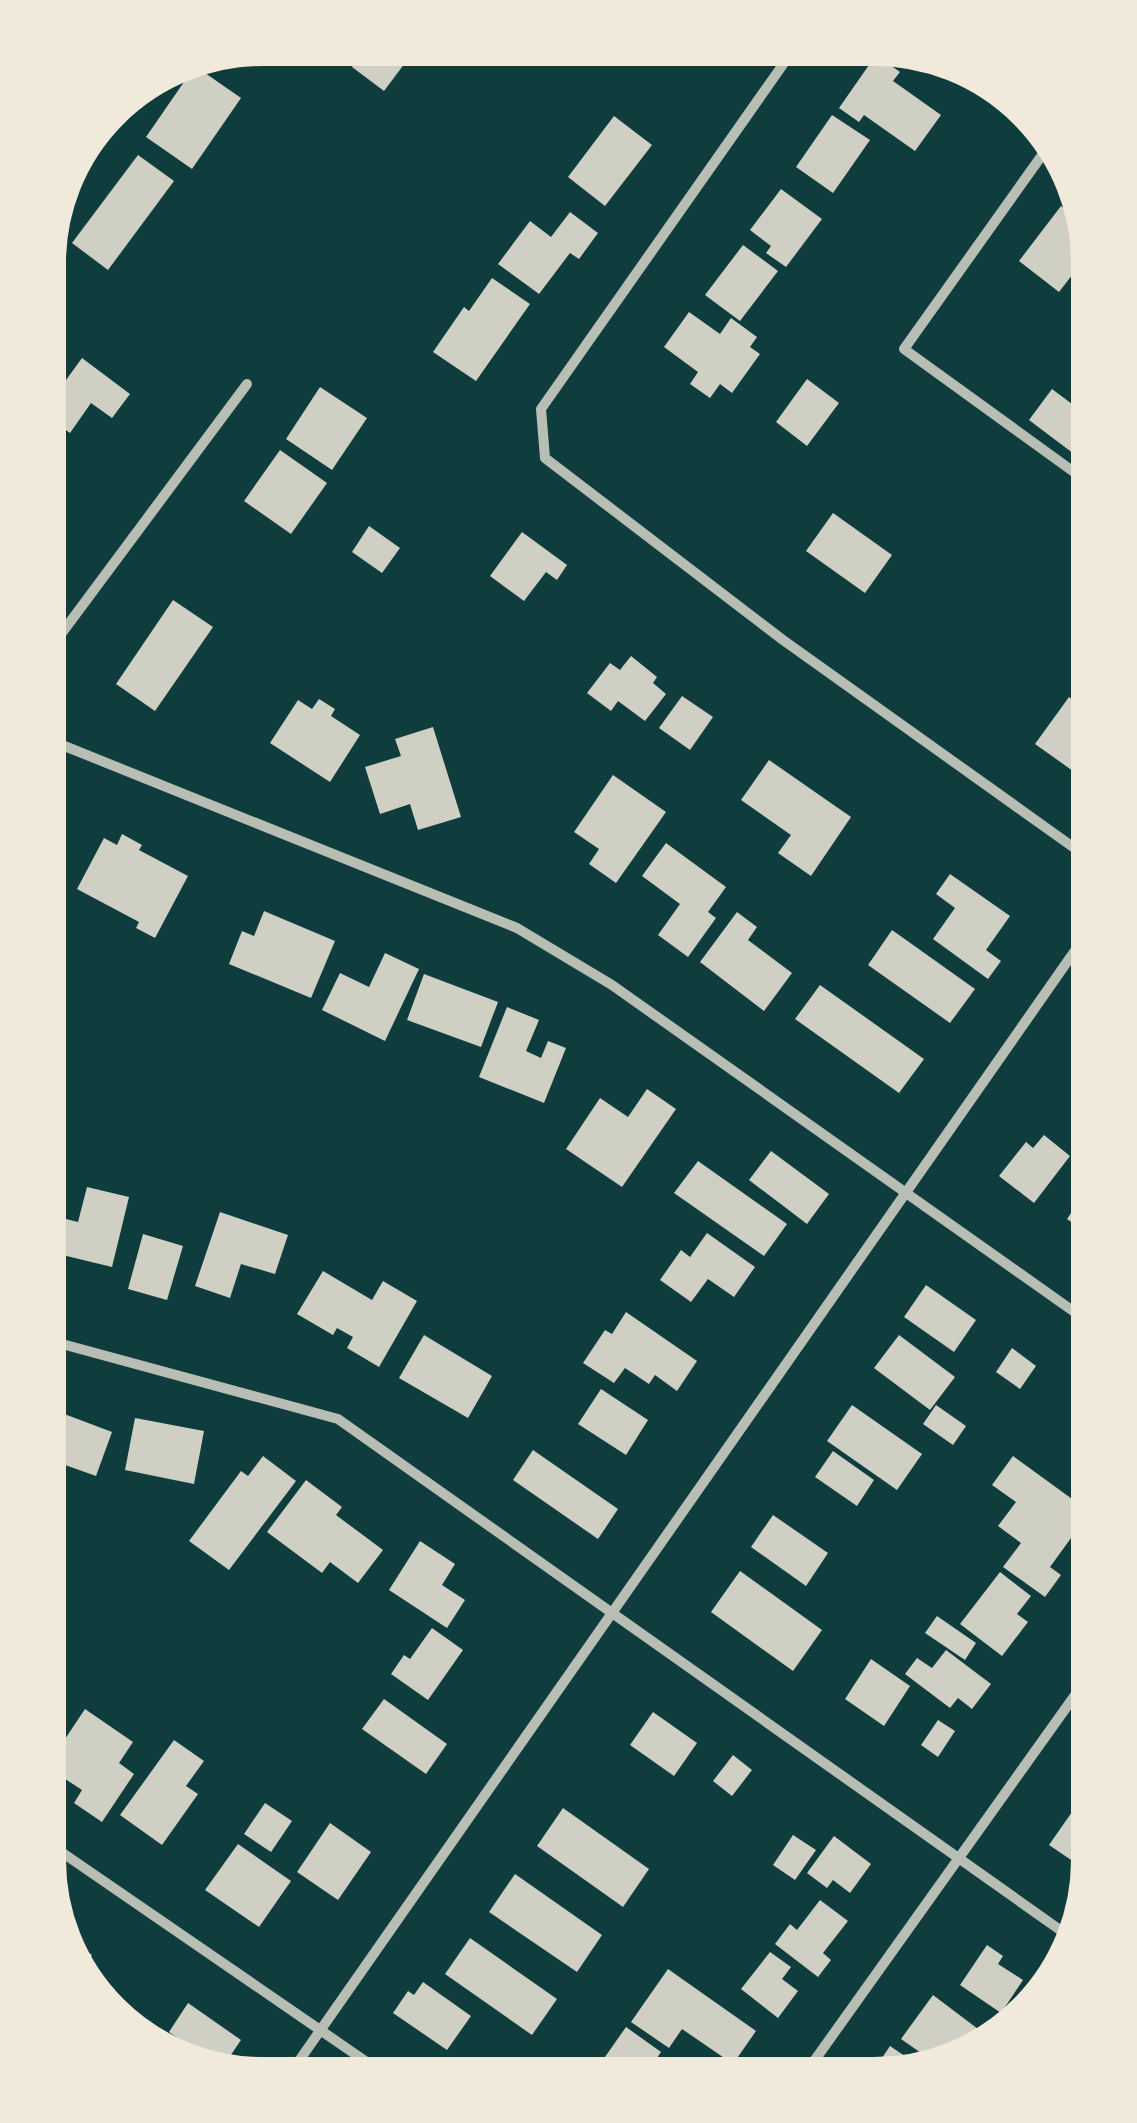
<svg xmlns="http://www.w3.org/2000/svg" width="1137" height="2123" font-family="Poppins,sans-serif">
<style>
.building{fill:#cfcfc3}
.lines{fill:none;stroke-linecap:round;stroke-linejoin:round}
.minor{stroke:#b8beb3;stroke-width:10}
.rim{fill:none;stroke:#f1e9da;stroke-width:12}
</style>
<rect width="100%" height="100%" fill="#0f3d3e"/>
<g class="building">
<polygon points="369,43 420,43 384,91 352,67"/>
<polygon points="601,45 644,45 631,65"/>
<polygon points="876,55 900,72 893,81 941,115 915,151 864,115 859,122 839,108"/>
<polygon points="195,66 241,98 192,169 146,137"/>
<polygon points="832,115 870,140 833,193 796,167"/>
<polygon points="614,116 652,145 605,206 568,177"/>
<polygon points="138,155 174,181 108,270 72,243"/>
<polygon points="781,189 822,219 786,267 766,253 771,246 750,230"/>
<polygon points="1061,206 1083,223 1083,261 1059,292 1019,261"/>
<polygon points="570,212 598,233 579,259 570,253 539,294 498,264 530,221 551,237"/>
<polygon points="743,245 778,271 740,321 705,295"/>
<polygon points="492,278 530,304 476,381 433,352 464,307 469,311"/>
<polygon points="689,312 720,334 731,318 757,337 750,347 760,354 732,393 720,384 710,398 690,384 698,372 664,347"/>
<polygon points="82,358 130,394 112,418 91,403 70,433 45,415 45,382 58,391"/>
<polygon points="807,379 839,403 807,446 776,422"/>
<polygon points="320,387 367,418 332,470 286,439"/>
<polygon points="1052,389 1084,413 1082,460 1029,420"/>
<polygon points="280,450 327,483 291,534 244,501"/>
<polygon points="833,513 892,555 865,593 806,551"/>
<polygon points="369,526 400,548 382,573 352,552"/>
<polygon points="522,532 567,565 557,580 546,572 524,601 490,576"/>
<polygon points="173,600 213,627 155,711 116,684"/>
<polygon points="631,656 657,677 653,683 666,694 645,721 618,701 611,711 587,693 610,663 620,670"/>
<polygon points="1086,663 1086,690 1073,680"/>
<polygon points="682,696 713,717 690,750 659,728"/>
<polygon points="1069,697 1086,709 1087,781 1035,744"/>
<polygon points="319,699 335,709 331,716 360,735 330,782 270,743 298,700 312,709"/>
<polygon points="433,727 461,817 418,830 410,804 380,814 365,767 401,756 395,739"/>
<polygon points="769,760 851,817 811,876 778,853 791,835 741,800"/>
<polygon points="613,775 666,812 616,883 589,864 599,849 574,832"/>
<polygon points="122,834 142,845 139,850 188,876 155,938 136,928 139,922 77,889 104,838 117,845"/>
<polygon points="666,843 726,887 708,912 716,918 688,957 658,935 680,904 642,876"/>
<polygon points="950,874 1010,916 986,950 1001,961 988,979 933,939 955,908 936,894"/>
<polygon points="264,911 335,941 311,998 229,964 242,931 254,936"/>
<polygon points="737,912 757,927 748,940 792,973 764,1011 700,962"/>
<polygon points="892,930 975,989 950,1023 868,965"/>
<polygon points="385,953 419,969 385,1041 322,1010 340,973 369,987"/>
<polygon points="424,974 498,1002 481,1047 407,1020"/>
<polygon points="820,985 924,1059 899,1093 795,1019"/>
<polygon points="507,1007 539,1020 526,1051 541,1058 548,1041 566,1048 544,1103 479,1077"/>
<polygon points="647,1089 676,1109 622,1187 566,1149 600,1098 628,1117"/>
<polygon points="1044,1135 1070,1156 1034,1203 999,1176 1026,1142 1033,1148"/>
<polygon points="771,1151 829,1194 807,1224 749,1180"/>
<polygon points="698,1161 787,1224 764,1256 674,1193"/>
<polygon points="1089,1186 1090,1225 1090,1235 1067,1219"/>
<polygon points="87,1187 129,1197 112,1267 50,1252 54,1216 78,1222"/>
<polygon points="220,1212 288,1235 275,1274 241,1264 230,1298 195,1286"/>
<polygon points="707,1233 755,1267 734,1297 708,1279 691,1302 660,1280 681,1250 690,1257"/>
<polygon points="143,1234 183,1246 167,1300 128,1289"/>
<polygon points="323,1271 372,1300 383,1281 417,1301 379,1367 347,1348 353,1337 337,1328 333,1335 297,1314"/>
<polygon points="926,1285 976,1320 954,1352 904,1317"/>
<polygon points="626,1312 697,1361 677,1391 655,1375 649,1384 625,1368 614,1383 583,1363 605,1330 612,1334"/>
<polygon points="424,1335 492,1376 468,1418 399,1378"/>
<polygon points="899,1335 955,1377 930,1410 874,1368"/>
<polygon points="1012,1348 1036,1366 1020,1389 996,1372"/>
<polygon points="601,1389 648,1420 626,1455 578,1424"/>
<polygon points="852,1405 922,1454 897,1490 827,1441"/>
<polygon points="936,1405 966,1426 953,1445 923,1424"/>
<polygon points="51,1409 112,1432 96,1476 51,1460"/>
<polygon points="1091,1416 1091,1448 1076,1438"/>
<polygon points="135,1418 204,1431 194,1484 125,1470"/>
<polygon points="533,1450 618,1509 598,1539 513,1480"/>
<polygon points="833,1451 874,1480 857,1506 815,1477"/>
<polygon points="263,1456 296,1481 229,1570 189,1541 241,1471 248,1476"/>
<polygon points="1013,1456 1090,1512 1050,1567 1061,1575 1045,1597 1003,1567 1021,1543 998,1526 1016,1502 992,1485"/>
<polygon points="306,1480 342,1507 336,1515 383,1550 358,1583 330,1562 322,1573 267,1532"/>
<polygon points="773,1515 828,1553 806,1586 751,1547"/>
<polygon points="420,1541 455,1564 442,1585 465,1600 447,1628 389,1590"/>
<polygon points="740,1571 822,1630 793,1671 711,1612"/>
<polygon points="1000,1572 1031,1596 1017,1614 1028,1622 1002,1656 960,1624"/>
<polygon points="937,1616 976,1643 965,1660 925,1633"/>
<polygon points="432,1628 463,1650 428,1700 391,1674 404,1655 410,1659"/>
<polygon points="946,1650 991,1684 972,1709 958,1698 950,1708 905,1674 917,1658 932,1668"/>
<polygon points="871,1659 910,1686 884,1726 845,1699"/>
<polygon points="384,1699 447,1744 426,1774 362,1729"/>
<polygon points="85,1709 133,1742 119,1763 134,1774 102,1822 74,1803 82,1790 53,1771 53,1757"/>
<polygon points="653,1712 697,1743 674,1776 630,1745"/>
<polygon points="938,1720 955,1731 938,1757 921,1745"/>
<polygon points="174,1740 204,1761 186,1786 198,1794 162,1845 120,1815"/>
<polygon points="733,1755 752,1770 732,1796 713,1781"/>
<polygon points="1093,1771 1093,1801 1079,1791"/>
<polygon points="265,1803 292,1821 271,1852 244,1834"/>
<polygon points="563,1808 649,1869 623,1907 537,1846"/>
<polygon points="1072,1812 1094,1827 1085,1846 1094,1858 1086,1870 1049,1845"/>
<polygon points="330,1823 371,1852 338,1900 297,1872"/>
<polygon points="793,1835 816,1850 795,1880 773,1865"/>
<polygon points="834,1836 871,1864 850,1893 833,1880 827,1888 807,1873"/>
<polygon points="238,1844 291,1881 259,1927 205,1890"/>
<polygon points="515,1874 602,1935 577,1972 489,1912"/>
<polygon points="820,1900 848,1921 823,1953 831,1960 818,1977 775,1944 790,1924 797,1930"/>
<polygon points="54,1929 92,1955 81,1971 54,1930"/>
<polygon points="470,1938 557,1999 532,2035 445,1974"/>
<polygon points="987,1945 1003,1956 998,1964 1023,1980 1001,2013 960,1985"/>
<polygon points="770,1952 791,1967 782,1979 798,1991 778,2018 741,1989"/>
<polygon points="668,1969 756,2031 733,2064 682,2029 669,2048 631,2022"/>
<polygon points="423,1982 471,2016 447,2050 393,2013 408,1991 414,1995"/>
<polygon points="933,1995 986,2035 944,2069 901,2039"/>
<polygon points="188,2003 241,2040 222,2068 169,2032"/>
<polygon points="626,2027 661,2052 648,2071 652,2073 593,2074"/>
<polygon points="890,2046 924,2069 874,2070"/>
</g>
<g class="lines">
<g class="minor">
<polyline points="796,46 541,409 545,458 783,640 1087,857"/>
<polyline points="1050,144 904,349 1085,480"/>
<polyline points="47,653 247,384"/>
<polyline points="47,739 517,928 612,985 1090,1323"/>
<polyline points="51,1341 338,1419 1070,1937"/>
<polyline points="54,1847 387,2076"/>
<polyline points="807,2071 1093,1670"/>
<polyline points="287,2078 1088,932"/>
</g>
</g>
<path d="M0 0H1137V2123H0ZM263 60H874A203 203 0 0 1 1077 263V1860A203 203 0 0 1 874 2063H263A203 203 0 0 1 60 1860V263A203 203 0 0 1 263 60Z" fill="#f1e9da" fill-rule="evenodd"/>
<path class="rim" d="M263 60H874A203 203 0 0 1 1077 263V1860A203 203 0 0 1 874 2063H263A203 203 0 0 1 60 1860V263A203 203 0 0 1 263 60Z"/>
</svg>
